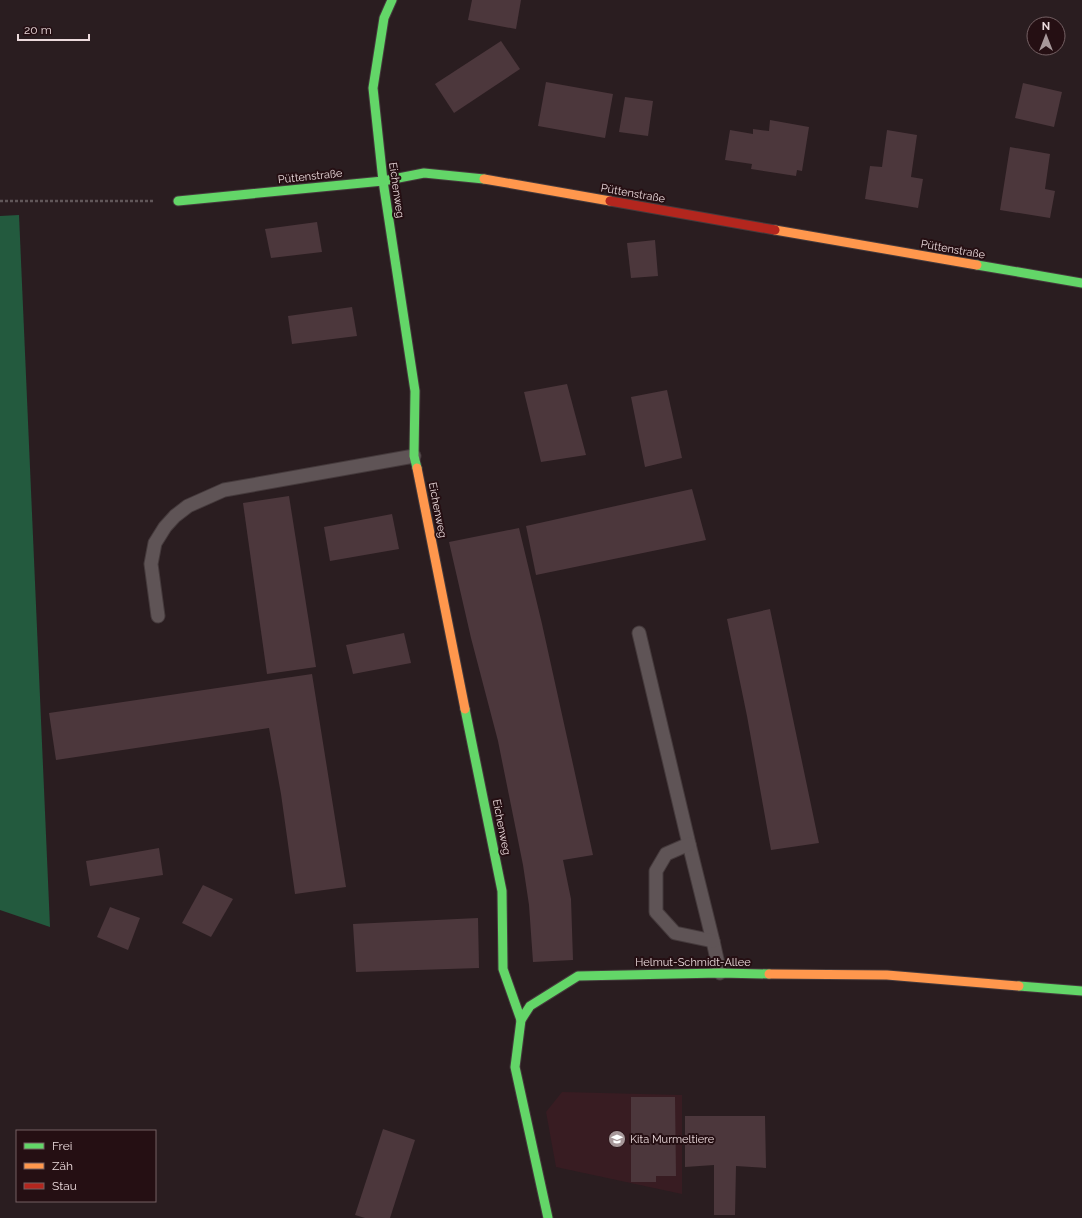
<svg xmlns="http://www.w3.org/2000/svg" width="1082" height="1218" font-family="Raleway,sans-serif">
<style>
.built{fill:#381c22}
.forest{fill:#235a3e}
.building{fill:#4c373c}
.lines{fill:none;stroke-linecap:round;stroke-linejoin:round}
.lane-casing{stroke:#453a3c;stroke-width:15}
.fast-casing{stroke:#453a3c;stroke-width:11}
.slow-casing{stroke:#453a3c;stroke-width:11}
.jam-casing{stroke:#453a3c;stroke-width:11}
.path{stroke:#605658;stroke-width:2.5;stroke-dasharray:3 2;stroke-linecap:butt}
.lane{stroke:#5f5456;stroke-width:13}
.fast{stroke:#63d668;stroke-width:9}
.slow{stroke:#ff974d;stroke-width:9}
.jam{stroke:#b3261e;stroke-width:9}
.labels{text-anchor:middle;stroke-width:4;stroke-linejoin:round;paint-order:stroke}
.street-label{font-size:11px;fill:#ebdadc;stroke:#250f13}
.poi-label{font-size:11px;fill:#ebdadc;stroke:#250f13;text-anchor:start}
</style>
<rect width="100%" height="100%" fill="#2a1d20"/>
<polygon class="built" points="562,1092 682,1095 682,1194 556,1167 546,1112"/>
<polygon class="forest" points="19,215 50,927 0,910 0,216"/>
<g class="building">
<polygon points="472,0 521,0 516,29 468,20"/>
<polygon points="501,41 520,69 454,113 435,84"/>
<polygon points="546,82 613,94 605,138 538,126"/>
<polygon points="1023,83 1062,92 1054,127 1015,118"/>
<polygon points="625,97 653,101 648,136 619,132"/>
<polygon points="770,120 809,127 802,171 797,170 796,176 751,169 752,164 725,160 730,130 753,134 753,129 769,131"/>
<polygon points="887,130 917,135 911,177 923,179 918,208 865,199 870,166 882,167"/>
<polygon points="1010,147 1050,154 1045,189 1055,191 1050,218 1000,210"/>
<polygon points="317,222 322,252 271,258 265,229"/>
<polygon points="655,240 658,276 631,278 627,243"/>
<polygon points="352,307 357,336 292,344 288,316"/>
<polygon points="567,384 586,455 541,462 524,392"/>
<polygon points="667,390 682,458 645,467 631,397"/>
<polygon points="692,489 706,540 536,575 526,526"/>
<polygon points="289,496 316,667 267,674 243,503"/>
<polygon points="392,514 399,549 330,561 324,527"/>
<polygon points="519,528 542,624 593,855 563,860 571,899 573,960 533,962 529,905 523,865 498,741 471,638 449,542"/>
<polygon points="770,609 819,843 771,850 747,716 727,619"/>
<polygon points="404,633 411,663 353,674 346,645"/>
<polygon points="312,674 346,887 295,894 281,794 269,728 56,760 49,713"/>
<polygon points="159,848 163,875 90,886 86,861"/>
<polygon points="203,885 233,899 211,937 182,923"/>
<polygon points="110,907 140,918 128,950 97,937"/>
<polygon points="478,918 479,968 356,972 353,924"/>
<polygon points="631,1097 675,1097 676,1176 656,1176 656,1182 631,1182"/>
<polygon points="685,1116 765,1116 766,1168 736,1166 735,1215 714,1215 714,1165 685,1167"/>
<polygon points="383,1129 415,1140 390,1218 365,1218 355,1215"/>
</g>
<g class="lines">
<g class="lane-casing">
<g id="lane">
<polyline points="158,616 151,564 155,543 165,527 175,516 188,506 224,490 414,456"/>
<polyline points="639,633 689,844 713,941 720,973"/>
<polyline points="689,844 666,854 656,871 656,912 675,933 713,941"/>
</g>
</g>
<g class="fast-casing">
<g id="fast">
<polyline points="392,0 384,18 373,88 383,181 415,391 414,456 417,468"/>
<polyline points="178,201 383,181 424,173 484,179"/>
<polyline points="977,265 1082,283"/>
<polyline points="465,709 502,891 503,969 521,1020"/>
<polyline points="1019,986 1082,991"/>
<polyline points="548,1218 515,1067 521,1020 530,1006 578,976 720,973 769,974"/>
</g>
</g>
<g class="slow-casing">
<g id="slow">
<polyline points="484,179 610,201"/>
<polyline points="775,230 977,265"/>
<polyline points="417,468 465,709"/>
<polyline points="769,974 887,975 1019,986"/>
</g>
</g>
<g class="jam-casing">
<polyline id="jam" points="610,201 775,230"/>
</g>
<polyline class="path" points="0,201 155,201"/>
<use href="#lane" class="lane"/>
<use href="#fast" class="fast"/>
<use href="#slow" class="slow"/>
<use href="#jam" class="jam"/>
</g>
<defs>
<g id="school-disc" transform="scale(0.9)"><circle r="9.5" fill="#a7989a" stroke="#250f13"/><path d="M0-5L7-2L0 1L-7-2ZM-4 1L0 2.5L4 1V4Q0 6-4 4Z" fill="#fff"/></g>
</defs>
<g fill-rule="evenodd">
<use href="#school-disc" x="617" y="1139"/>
</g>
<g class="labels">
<g class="street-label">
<text transform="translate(310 176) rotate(-6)" y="4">Püttenstraße</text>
<text transform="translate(397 190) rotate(82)" y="4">Eichenweg</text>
<text transform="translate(633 193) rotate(10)" y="4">Püttenstraße</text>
<text transform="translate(953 249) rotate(10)" y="4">Püttenstraße</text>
<text transform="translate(438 510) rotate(79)" y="4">Eichenweg</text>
<text transform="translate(502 827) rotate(79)" y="4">Eichenweg</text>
<text x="693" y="966">Helmut-Schmidt-Allee</text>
</g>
<g class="poi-label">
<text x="630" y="1143">Kita Murmeltiere</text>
</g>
</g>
<rect x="16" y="1130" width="140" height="72" fill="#250f13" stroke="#746063"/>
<rect x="24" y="1143" width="20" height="6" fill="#63d668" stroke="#746063"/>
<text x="52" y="1150" font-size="12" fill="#ebdadc">Frei</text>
<rect x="24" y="1163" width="20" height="6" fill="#ff974d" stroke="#746063"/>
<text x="52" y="1170" font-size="12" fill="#ebdadc">Zäh</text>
<rect x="24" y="1183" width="20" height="6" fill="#b3261e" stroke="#746063"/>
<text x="52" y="1190" font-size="12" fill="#ebdadc">Stau</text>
<g transform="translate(1046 36)"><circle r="19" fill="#250f13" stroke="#746063"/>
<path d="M0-3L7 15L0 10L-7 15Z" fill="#a7989a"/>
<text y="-6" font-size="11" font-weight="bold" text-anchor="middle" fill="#ebdadc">N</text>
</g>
<path d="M18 34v6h71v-6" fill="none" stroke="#ebdadc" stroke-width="2"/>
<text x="24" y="34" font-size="12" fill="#ebdadc" stroke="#250f13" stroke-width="3" paint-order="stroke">20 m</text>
</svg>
